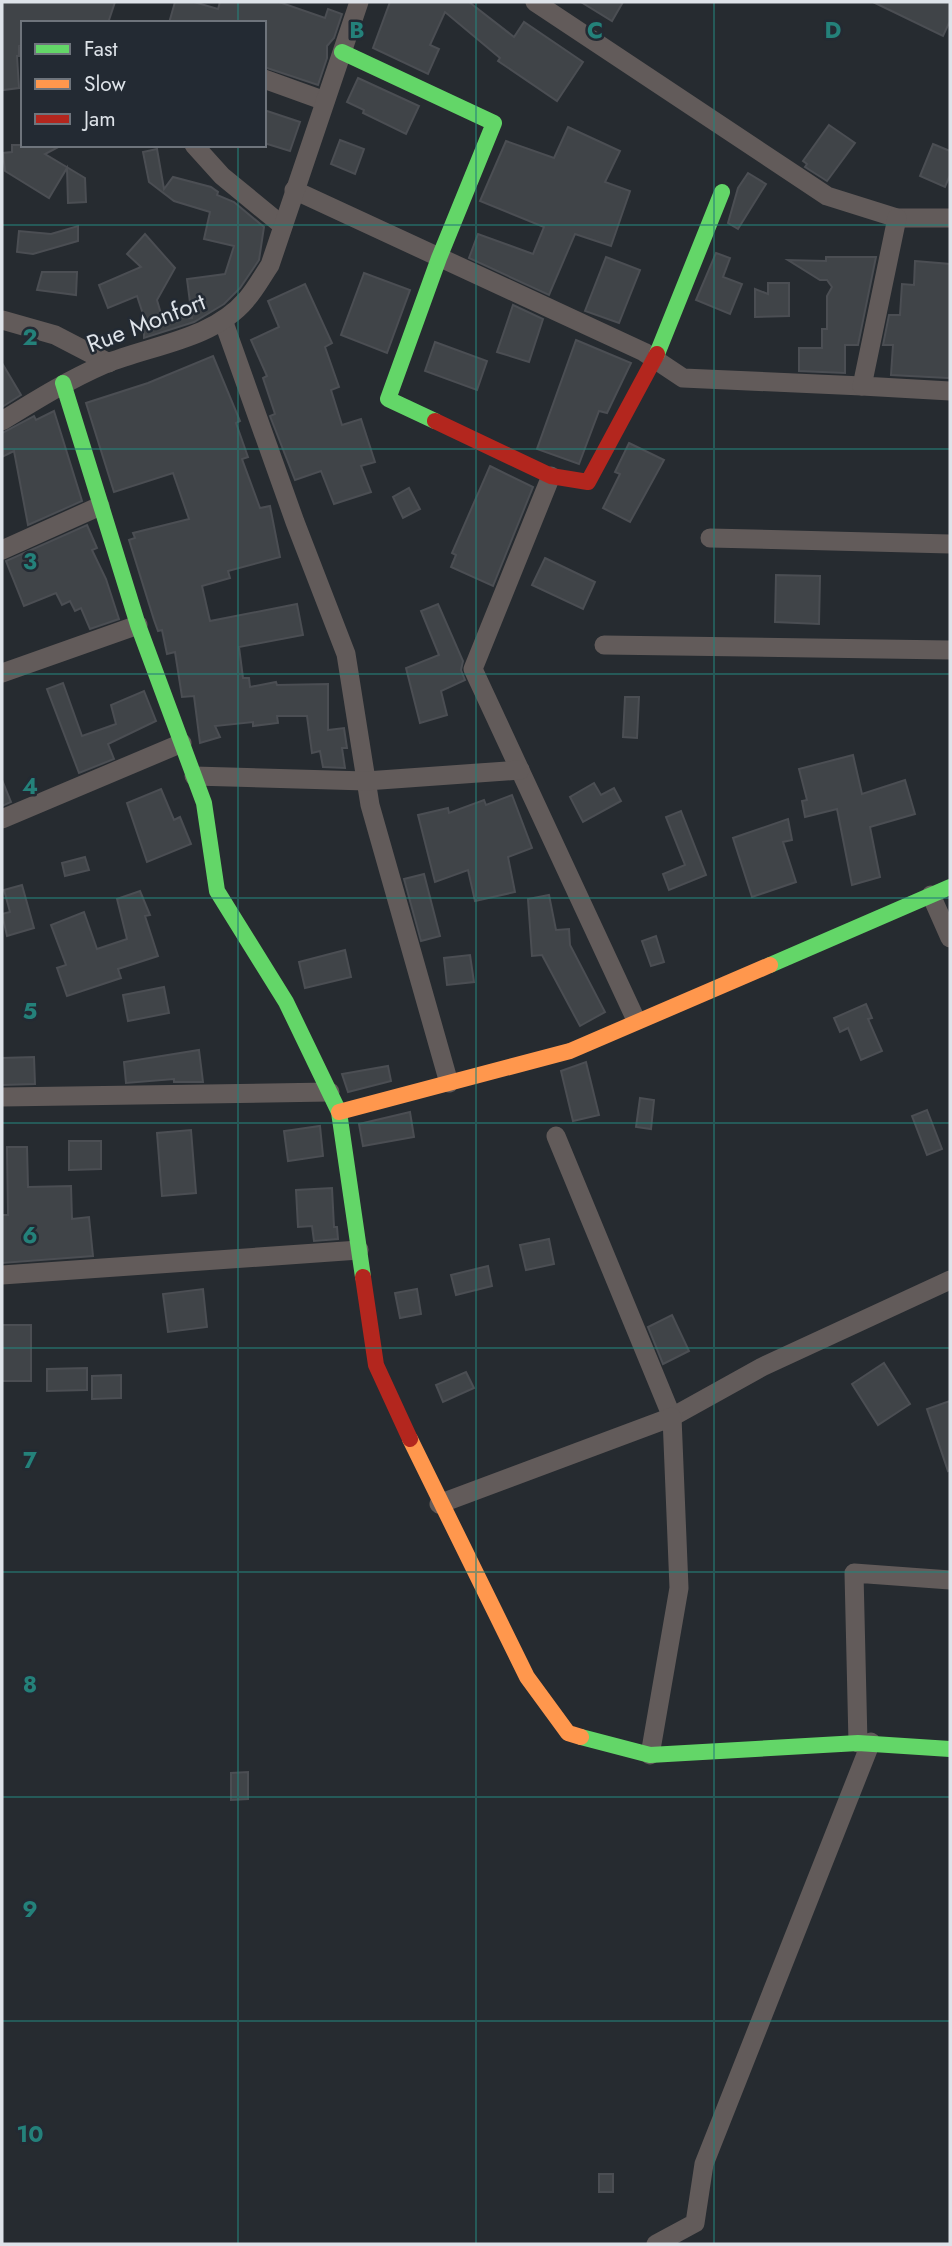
<svg xmlns="http://www.w3.org/2000/svg" width="952" height="2246" font-family="Jost,sans-serif">
<style>
.building{fill:#404448;stroke:#4b4e53;stroke-width:2}
.lines{fill:none;stroke-linecap:round;stroke-linejoin:round}
.street{stroke:#625b5a;stroke-width:19}
.fast{stroke:#63d668;stroke-width:16}
.slow{stroke:#ff974d;stroke-width:16}
.jam{stroke:#b3261e;stroke-width:16}
.grid{fill:none;stroke:#24817a;stroke-width:2;stroke-opacity:0.55}
.labels{text-anchor:middle;stroke-width:5;stroke-linejoin:round;paint-order:stroke}
.street-label{font-size:24px;fill:#dee3e9;stroke:#232a33}
.grid-label{font-size:23px;text-anchor:middle;font-weight:bold;fill:#24817a;stroke:#232a33;stroke-width:5;stroke-linejoin:round;paint-order:stroke}
</style>
<rect width="100%" height="100%" fill="#262b30"/>
<g class="building">
<polygon points="2,2 115,2 108,23 23,23 23,45 19,46 19,56 17,56 19,88 3,90"/>
<polygon points="175,2 194,2 218,9 220,2 279,2 325,18 328,9 342,14 334,38 327,46 327,58 318,85 264,67 264,23 169,23"/>
<polygon points="390,2 469,2 514,37 524,22 583,62 557,101 498,61 500,58 445,12 430,45 439,49 428,74 373,48"/>
<polygon points="581,2 623,2 612,21"/>
<polygon points="873,2 950,2 950,21 943,36"/>
<polygon points="358,78 419,106 406,134 363,113 364,110 347,102"/>
<polygon points="264,110 300,122 290,151 264,143"/>
<polygon points="829,125 855,143 827,181 805,167 807,164 803,161"/>
<polygon points="568,127 620,151 605,182 630,191 611,246 575,234 549,295 469,258 478,234 533,254 544,227 480,201 506,141 554,158"/>
<polygon points="340,140 364,149 355,174 331,164"/>
<polygon points="933,144 950,151 950,175 945,187 920,176"/>
<polygon points="12,145 62,145 45,154 85,178 86,202 68,203 67,168 49,198 5,171 3,153 12,152"/>
<polygon points="157,149 164,189 173,177 211,187 218,192 217,195 234,202 264,227 259,260 240,288 224,304 194,322 144,338 144,317 137,296 108,308 99,285 141,267 127,254 145,234 175,268 157,300 162,317 192,318 187,279 225,274 234,246 204,239 210,212 174,201 149,182 143,152"/>
<polygon points="748,173 766,184 738,229 728,223 738,188"/>
<polygon points="78,226 78,241 33,254 17,252 19,231 51,234"/>
<polygon points="716,253 730,258 723,277 742,284 730,314 696,300"/>
<polygon points="606,257 640,270 619,323 585,311"/>
<polygon points="826,257 876,257 858,345 845,345 845,373 799,371 799,348 822,348 822,329 827,329 827,296 832,287 827,280 820,280 788,260 826,261"/>
<polygon points="915,261 950,264 950,377 948,378 891,375 893,345 883,345 889,315 900,315 902,284 914,285"/>
<polygon points="42,272 77,272 76,295 37,290"/>
<polygon points="364,273 410,290 387,353 341,335"/>
<polygon points="768,283 789,283 789,316 755,317 755,289 768,294"/>
<polygon points="305,284 332,343 325,347 339,387 331,390 342,425 361,419 375,462 361,466 371,492 334,504 321,471 295,480 270,416 275,414 263,378 267,376 251,340 279,327 268,301"/>
<polygon points="513,305 543,319 529,362 497,352"/>
<polygon points="576,340 631,363 607,413 599,411 579,464 537,449"/>
<polygon points="435,342 487,361 477,390 425,371"/>
<polygon points="213,356 240,421 236,423 248,457 242,459 260,508 270,506 280,557 228,571 230,578 202,586 210,621 297,604 303,635 239,647 243,678 249,678 250,687 276,682 277,685 328,684 328,730 344,728 347,748 342,748 345,768 323,767 320,751 312,753 307,716 277,716 278,723 253,726 253,722 215,726 220,737 200,743 194,696 182,697 175,652 167,654 162,630 158,631 154,620 129,540 135,538 133,533 189,519 173,473 114,492 86,403 148,383"/>
<polygon points="2,363 21,395 2,407"/>
<polygon points="54,411 82,501 28,525 14,451 2,457 2,433 34,416 36,420"/>
<polygon points="629,443 664,460 630,522 603,508 620,474 615,472"/>
<polygon points="490,466 533,487 493,586 451,567 456,555 452,553"/>
<polygon points="409,488 420,509 403,518 393,497"/>
<polygon points="87,525 97,548 92,550 106,579 119,619 90,629 81,608 75,611 70,601 62,605 56,593 24,606 6,561"/>
<polygon points="545,558 595,582 583,609 532,585"/>
<polygon points="776,575 820,576 819,624 775,622"/>
<polygon points="438,604 463,661 461,670 465,680 441,691 447,715 420,723 406,668 439,655 421,611"/>
<polygon points="63,683 82,736 116,724 111,705 144,691 156,721 108,744 114,759 79,773 47,689"/>
<polygon points="625,697 639,697 637,738 623,737"/>
<polygon points="853,755 862,794 905,780 915,814 870,827 880,877 852,885 837,809 805,817 802,801 807,800 799,769"/>
<polygon points="2,780 11,802 2,806"/>
<polygon points="594,783 601,795 614,788 621,801 583,822 570,797"/>
<polygon points="161,789 174,820 180,817 191,844 147,862 127,803"/>
<polygon points="512,795 532,848 508,857 515,892 475,901 468,870 435,882 418,815 448,808 449,813 484,800 486,805"/>
<polygon points="681,811 706,875 669,890 663,874 685,865 666,817"/>
<polygon points="788,819 792,840 783,842 796,882 752,897 733,838"/>
<polygon points="85,857 89,870 65,876 62,863"/>
<polygon points="424,874 440,936 421,941 404,879"/>
<polygon points="22,885 34,928 7,936 2,914 10,912 4,890"/>
<polygon points="140,891 150,915 145,916 158,956 118,969 121,978 67,996 57,968 66,965 51,925 84,912 97,949 127,939 117,899"/>
<polygon points="549,895 556,930 569,929 570,945 605,1012 580,1026 542,955 532,956 528,899"/>
<polygon points="656,936 664,962 651,966 642,941"/>
<polygon points="345,950 351,977 305,988 299,962"/>
<polygon points="470,955 474,982 447,985 444,958"/>
<polygon points="164,987 169,1013 128,1021 123,995"/>
<polygon points="866,1004 872,1018 868,1019 882,1051 861,1060 848,1028 840,1032 834,1018"/>
<polygon points="199,1050 203,1082 174,1082 174,1079 126,1083 124,1062"/>
<polygon points="34,1057 35,1084 2,1085 2,1058"/>
<polygon points="586,1062 599,1115 573,1121 561,1071"/>
<polygon points="388,1066 391,1081 348,1092 342,1074"/>
<polygon points="640,1098 654,1100 651,1129 636,1127"/>
<polygon points="927,1110 942,1149 927,1155 912,1116"/>
<polygon points="410,1112 414,1137 363,1146 359,1124"/>
<polygon points="320,1126 323,1156 288,1161 284,1131"/>
<polygon points="191,1130 196,1193 162,1196 157,1133"/>
<polygon points="69,1141 101,1141 101,1169 69,1170"/>
<polygon points="7,1147 27,1147 28,1187 71,1186 72,1219 89,1217 93,1256 2,1263 2,1215 8,1215"/>
<polygon points="332,1188 334,1227 337,1227 338,1239 314,1241 312,1226 298,1227 296,1190"/>
<polygon points="549,1239 554,1264 526,1270 520,1245"/>
<polygon points="488,1266 492,1286 456,1295 451,1275"/>
<polygon points="203,1289 207,1327 168,1332 163,1294"/>
<polygon points="417,1289 421,1314 400,1318 395,1293"/>
<polygon points="672,1315 689,1351 663,1364 648,1327"/>
<rect x="2" y="1325" width="29" height="56"/>
<polygon points="884,1363 910,1404 878,1425 852,1384"/>
<polygon points="87,1368 87,1390 47,1391 47,1369"/>
<polygon points="466,1372 474,1388 443,1402 436,1385"/>
<polygon points="121,1375 121,1398 92,1399 92,1376"/>
<polygon points="950,1401 950,1470 948,1471 927,1409"/>
<polygon points="248,1772 248,1799 231,1800 231,1773"/>
<rect x="599" y="2174" width="14" height="18"/>
</g>
<g class="lines">
<g class="street">
<polyline points="535,2 827,196 897,218 950,218"/>
<polyline points="264,79 325,101"/>
<polyline points="194,145 222,176 283,226"/>
<polyline points="294,190 644,352 683,378 862,386"/>
<polyline points="897,218 862,386 950,391"/>
<polyline points="2,320 55,335 109,363"/>
<polyline points="223,320 295,522 346,654 370,805 449,1083"/>
<path d="M2 421C36 400 68 380 105 364 151 345 212 340 246 300 255 290 262 277 270 265L359 2"/>
<polyline points="551,476 473,669 636,1020"/>
<polyline points="710,538 950,544"/>
<polyline points="2,550 100,506"/>
<polyline points="604,645 950,650"/>
<polyline points="2,673 138,625"/>
<polyline points="194,776 366,781 520,770"/>
<polyline points="2,819 182,743"/>
<polyline points="931,895 950,938"/>
<polyline points="2,1097 330,1092"/>
<polyline points="556,1136 672,1417 762,1367 950,1280"/>
<polyline points="2,1275 359,1250"/>
<polyline points="439,1504 672,1417 679,1588 650,1755"/>
<polyline points="858,1743 854,1573 950,1580"/>
<polyline points="656,2244 695,2223 704,2164 871,1742"/>
</g>
<g class="fast">
<polyline points="342,52 494,123 439,258 388,399 435,421"/>
<polyline points="657,354 722,192"/>
<polyline points="63,383 138,625 204,803 217,891 286,1002 339,1112 363,1277"/>
<polyline points="770,965 950,887"/>
<polyline points="581,1737 650,1755 858,1743 950,1749"/>
</g>
<g class="slow">
<polyline points="339,1112 570,1051 770,965"/>
<polyline points="410,1439 527,1677 568,1733 581,1737"/>
</g>
<g class="jam">
<polyline points="435,421 551,476 588,482 657,354"/>
<polyline points="363,1277 376,1365 410,1439"/>
</g>
</g>
<path class="grid" d="M238 2V23M476 2V2244M714 2V2244M238 145V2244M2 225H950M2 449H950M2 674H950M2 898H950M2 1123H950M2 1348H950M2 1572H950M2 1797H950M2 2021H950"/>
<g class="labels">
<g class="street-label">
<text transform="translate(146 323) rotate(-21)" y="8">Rue Monfort</text>
</g>
</g>
<g class="grid-label">
<text x="357" y="38">B</text>
<text x="595" y="38">C</text>
<text x="833" y="38">D</text>
<text x="30" y="345">2</text>
<text x="30" y="569">3</text>
<text x="30" y="794">4</text>
<text x="30" y="1019">5</text>
<text x="30" y="1243">6</text>
<text x="30" y="1468">7</text>
<text x="30" y="1692">8</text>
<text x="30" y="1917">9</text>
<text x="30" y="2142">10</text>
</g>
<rect width="952" height="2246" fill="none" stroke="#dee3e9" stroke-width="7"/>
<rect x="21" y="21" width="245" height="126" fill="#232a33" stroke="#6e747c" stroke-width="2"/>
<rect x="35" y="44" width="35" height="10" fill="#63d668" stroke="#6e747c" stroke-width="2"/>
<text x="84" y="56" font-size="21" fill="#dee3e9">Fast</text>
<rect x="35" y="79" width="35" height="10" fill="#ff974d" stroke="#6e747c" stroke-width="2"/>
<text x="84" y="91" font-size="21" fill="#dee3e9">Slow</text>
<rect x="35" y="114" width="35" height="10" fill="#b3261e" stroke="#6e747c" stroke-width="2"/>
<text x="84" y="126" font-size="21" fill="#dee3e9">Jam</text>
</svg>
